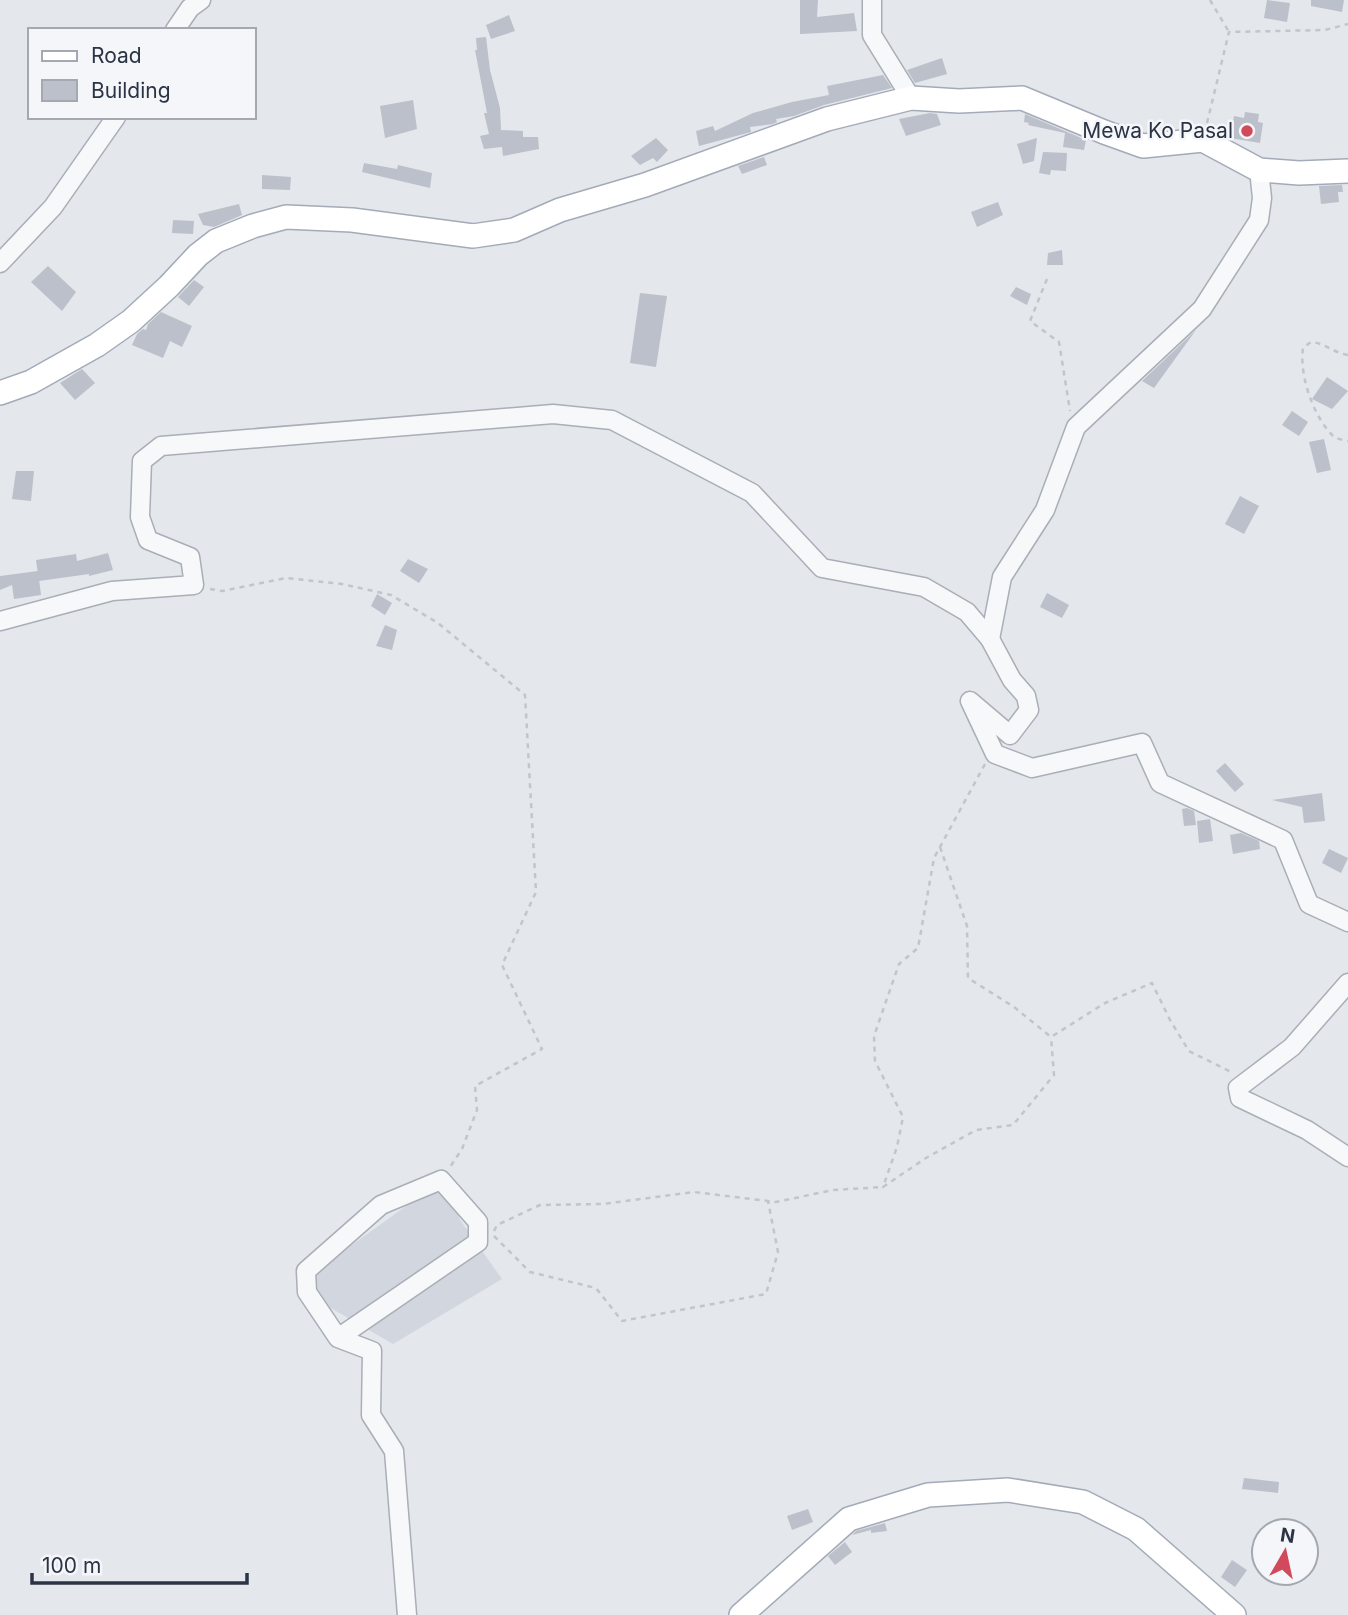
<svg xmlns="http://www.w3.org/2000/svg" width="1348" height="1615" font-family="Inter,sans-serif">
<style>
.built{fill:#d2d6de}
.building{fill:#bbc0ca}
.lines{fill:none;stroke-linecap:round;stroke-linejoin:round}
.minor-casing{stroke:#a9aeb7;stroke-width:21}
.major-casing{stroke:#a3abb8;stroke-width:26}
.path{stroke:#c2c5cb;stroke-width:2.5;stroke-dasharray:5 5;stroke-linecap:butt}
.minor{stroke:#f7f8fa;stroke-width:18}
.major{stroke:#fff;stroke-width:23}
.poi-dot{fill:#d1495b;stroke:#f4f6f9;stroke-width:2.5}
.labels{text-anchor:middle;stroke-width:5;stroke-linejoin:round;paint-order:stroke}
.poi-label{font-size:21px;fill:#2b3445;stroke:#f4f6f9;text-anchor:end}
</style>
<rect width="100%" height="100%" fill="#e4e7ec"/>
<polygon class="built" points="427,1191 442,1193 454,1204 460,1220 502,1279 393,1344 324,1304 312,1279 317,1270"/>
<g class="building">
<polygon points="800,0 818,0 817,17 854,13 857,31 800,34"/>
<polygon points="1267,0 1290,3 1287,22 1264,18"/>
<polygon points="1311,0 1344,0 1342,12 1311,6"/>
<polygon points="509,15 515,31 491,39 486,25"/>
<polygon points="486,37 490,70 500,108 501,130 523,131 523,137 538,137 539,149 503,156 502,147 484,149 480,136 489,134 484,113 487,113 475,50 477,50 476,38"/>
<polygon points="942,58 947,74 915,83 907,70"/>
<polygon points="883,75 892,88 824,105 794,116 776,119 777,122 773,124 750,127 751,132 699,146 696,131 713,126 715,131 753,113 792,102 829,95 827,86"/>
<polygon points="413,100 417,129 385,138 380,106"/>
<polygon points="1245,112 1259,114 1258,122 1263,123 1260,143 1230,138 1234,116 1244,118"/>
<polygon points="930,113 937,114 941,125 906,136 899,119"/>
<polygon points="1025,114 1086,140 1084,150 1063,147 1065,133 1028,125 1029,123 1024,122"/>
<polygon points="656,138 668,150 657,162 653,158 640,165 631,156"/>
<polygon points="1037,138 1034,161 1023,164 1017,144"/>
<polygon points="1043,152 1067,153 1066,171 1051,170 1050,175 1039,173"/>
<polygon points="764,157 767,165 742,174 738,166"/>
<polygon points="364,163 397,169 398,165 432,173 430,188 362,172"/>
<polygon points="262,175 291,177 290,190 262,189"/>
<polygon points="1342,185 1343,192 1338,192 1339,202 1321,204 1319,186"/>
<polygon points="998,202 1003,215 977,227 971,212"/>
<polygon points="239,204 242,215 214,227 203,225 198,214"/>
<polygon points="173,220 194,221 193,234 172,233"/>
<polygon points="1062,250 1063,265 1047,265 1048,253"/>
<polygon points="48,266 76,292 62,311 31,282"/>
<polygon points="194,280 204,287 189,306 178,297"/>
<polygon points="1016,287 1031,294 1027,305 1010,296"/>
<polygon points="640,293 667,296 656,367 630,363"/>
<polygon points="161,312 192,326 182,347 170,341 163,358 132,345 137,334 143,329 146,330 148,324"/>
<polygon points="1196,330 1154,388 1142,381"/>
<polygon points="82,369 95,383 75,400 60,383"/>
<polygon points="1327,377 1348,391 1332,409 1312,399"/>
<polygon points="1292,411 1308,422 1299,436 1282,425"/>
<polygon points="1324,439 1331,470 1317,473 1309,442"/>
<polygon points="16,471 34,471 31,501 12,499"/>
<polygon points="1240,496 1259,506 1244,534 1225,524"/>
<polygon points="108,553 113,570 89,576 89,574 39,581 36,560 76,554 77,561"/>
<polygon points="408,559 428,569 419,583 400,571"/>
<polygon points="38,571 41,595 14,599 12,585 0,590 0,576"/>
<polygon points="1047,593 1069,605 1062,618 1040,607"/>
<polygon points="377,594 392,603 385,615 371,606"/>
<polygon points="385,625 397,630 392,650 376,646"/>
<polygon points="1225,763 1244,784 1235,792 1216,771"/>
<polygon points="1322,793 1325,821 1304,823 1302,807 1272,800"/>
<polygon points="1187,808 1194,811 1196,825 1184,826 1182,809"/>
<polygon points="1210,819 1213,841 1199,843 1197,821"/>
<polygon points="1241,833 1259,841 1260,849 1233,854 1230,835"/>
<polygon points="1329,849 1348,858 1341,873 1322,863"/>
<polygon points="1244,1478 1279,1482 1278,1493 1242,1489"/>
<polygon points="808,1509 813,1522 792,1530 787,1516"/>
<polygon points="885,1523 887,1531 871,1533 871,1530 852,1535 856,1531"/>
<polygon points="845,1542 852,1552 835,1565 828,1556"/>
<polygon points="1232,1560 1247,1570 1235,1587 1221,1577"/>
</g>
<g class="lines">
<g class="minor-casing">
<g id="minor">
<polyline points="872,0 872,35 911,98"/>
<polyline points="175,30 190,8 201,0"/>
<polyline points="0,263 53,207 116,117"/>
<polyline points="0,621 112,591 194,585 190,557 148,540 140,517 142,461 161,446 553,414 612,420 752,493 822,568 924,587 967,612 990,639 1012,680 1026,696 1029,710 1010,735 970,701 995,754 1032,768 1142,743 1160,783 1283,840 1309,904 1348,922"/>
<polyline points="990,639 1002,577 1045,510 1076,427 1202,309 1259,220 1262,198 1259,170"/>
<polyline points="1348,983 1292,1047 1238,1088 1240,1098 1307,1130 1348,1157"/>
<polyline points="338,1338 478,1242 478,1222 441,1180 381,1205 306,1271 307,1292 338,1338 372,1351 371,1415 394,1451 407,1615"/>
</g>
</g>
<g class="major-casing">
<g id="major">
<polyline points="0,393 31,382 97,345 131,321 169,286 198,255 216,241 253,226 286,217 352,220 473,236 514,230 560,210 645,185 827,119 911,98 959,101 1022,98 1104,132 1143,146 1203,140 1259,170 1299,173 1348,171"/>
<polyline points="741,1615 849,1519 928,1495 1008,1490 1083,1502 1136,1529 1234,1615"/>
</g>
</g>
<g class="path">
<polyline points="1210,0 1229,32"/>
<polyline points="1207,123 1229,32 1325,30 1348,24"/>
<polyline points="1047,279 1030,321 1059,342 1070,411"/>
<path d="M1348 355C1334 353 1325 343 1311 342L1303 348C1299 375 1313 416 1333 436 1337 439 1343 440 1348 441"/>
<polyline points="210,589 222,591 286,578 342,584 391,595 438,623 525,695 536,892 502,965 542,1049 475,1086 477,1110 462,1149 450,1167"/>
<polyline points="985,764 934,858 918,948 899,964 874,1036 875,1061 903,1117 897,1147 883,1187 926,1158 976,1130 1013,1125 1054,1075 1051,1037"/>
<polyline points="940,847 967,926 968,978 1014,1007 1051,1037 1105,1003 1152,983 1170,1020 1189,1051 1233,1073"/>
<polyline points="494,1231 497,1225 540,1205 603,1204 694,1192 776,1202 833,1190 883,1187"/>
<polyline points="494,1236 530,1272 596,1288 622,1321 766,1294 778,1252 768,1201"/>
</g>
<use href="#minor" class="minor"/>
<use href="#major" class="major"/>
</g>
<circle class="poi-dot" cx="1247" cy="131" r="7"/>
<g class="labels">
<g class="poi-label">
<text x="1233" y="138">Mewa Ko Pasal</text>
</g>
</g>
<rect x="28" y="28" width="228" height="91" fill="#f4f6f9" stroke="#a4a8b1" stroke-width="2"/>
<rect x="42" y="51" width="35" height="10" fill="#ffffff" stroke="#a4a8b1" stroke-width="2"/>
<text x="91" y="63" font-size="21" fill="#2b3445">Road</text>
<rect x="42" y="80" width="35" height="21" fill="#bbc0ca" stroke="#a4a8b1" stroke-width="2"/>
<text x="91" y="98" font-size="21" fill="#2b3445">Building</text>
<g transform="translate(1285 1552) rotate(9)"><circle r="33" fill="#f4f6f9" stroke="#a4a8b1" stroke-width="2"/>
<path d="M0-5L12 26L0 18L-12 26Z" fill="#d1495b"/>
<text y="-10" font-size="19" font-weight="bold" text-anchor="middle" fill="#2b3445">N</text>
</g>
<path d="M32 1573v10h215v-10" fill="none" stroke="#2b3445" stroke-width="3.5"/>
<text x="42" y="1573" font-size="21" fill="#2b3445" stroke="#f4f6f9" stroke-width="5" paint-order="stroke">100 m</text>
</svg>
